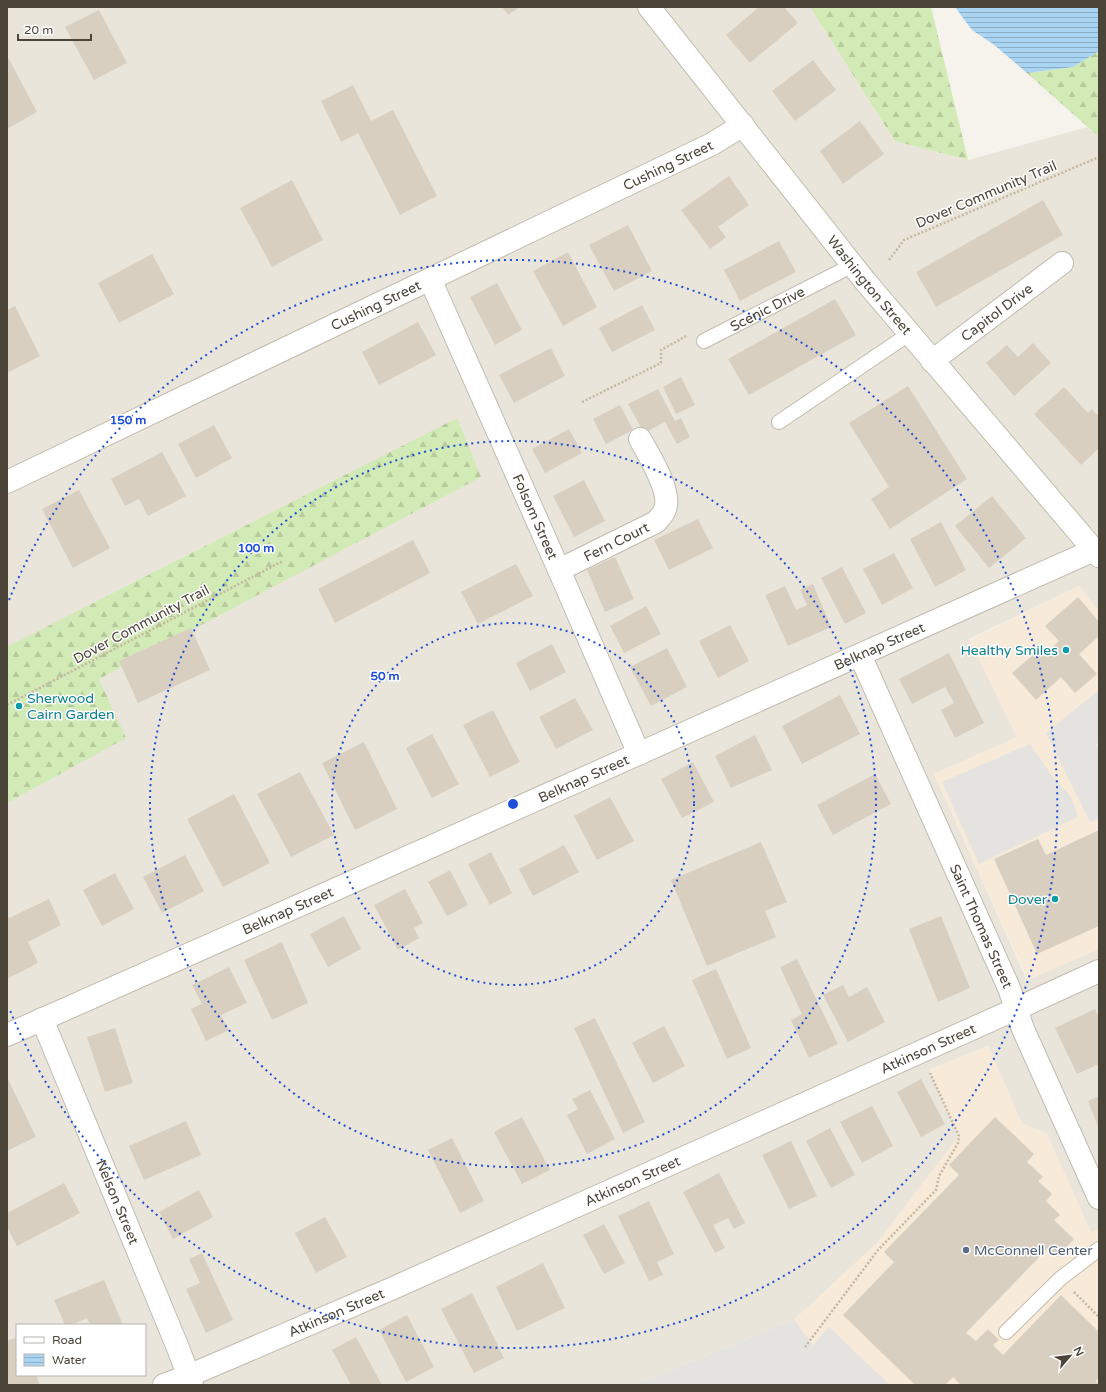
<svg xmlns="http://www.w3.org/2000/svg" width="1106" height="1392" font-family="'Varela Round',sans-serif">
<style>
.residential{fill:#eae5da;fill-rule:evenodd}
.commercial{fill:#f7ead8}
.forest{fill:url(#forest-firs)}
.parking{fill:#e5e3e0}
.water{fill:url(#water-rules)}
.building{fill:#d8cfc1}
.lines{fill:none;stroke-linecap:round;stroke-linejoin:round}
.service-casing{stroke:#c2bbae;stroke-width:16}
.minor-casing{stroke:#c2bbae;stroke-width:24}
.tertiary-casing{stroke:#c2bbae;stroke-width:24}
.path{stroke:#c4b79f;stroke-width:2.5;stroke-dasharray:2 2;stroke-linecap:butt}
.service{stroke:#fff;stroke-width:14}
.minor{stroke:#fff;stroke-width:22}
.tertiary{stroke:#fff;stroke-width:22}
.ring{fill:none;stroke:#1d4ed8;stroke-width:2;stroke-dasharray:2 4}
.culture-dot{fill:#0f9aa8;stroke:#fff;stroke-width:1.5}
.service-dot{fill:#5c6f8a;stroke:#fff;stroke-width:1.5}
.labels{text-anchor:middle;stroke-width:3;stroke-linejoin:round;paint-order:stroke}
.street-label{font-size:14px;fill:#4b4439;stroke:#fff}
.culture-label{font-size:14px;fill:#0d838f;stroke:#fff;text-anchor:end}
.service-label{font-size:14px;fill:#4e5e75;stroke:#fff;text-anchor:start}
.centre{fill:#1d4ed8;stroke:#fff;stroke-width:2}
.ring-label{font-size:12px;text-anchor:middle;font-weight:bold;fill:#1d4ed8;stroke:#fff;stroke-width:3;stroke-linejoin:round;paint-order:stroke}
</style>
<defs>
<pattern id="forest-firs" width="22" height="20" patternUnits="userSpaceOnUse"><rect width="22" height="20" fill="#d2eab5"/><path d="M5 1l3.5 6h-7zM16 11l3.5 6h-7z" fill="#b6ca9c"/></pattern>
<pattern id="water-rules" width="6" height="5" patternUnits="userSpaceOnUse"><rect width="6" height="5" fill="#a9d4f2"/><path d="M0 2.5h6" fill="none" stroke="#8caec5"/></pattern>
</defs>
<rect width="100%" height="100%" fill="#f6f3ec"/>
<path class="residential" d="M7 7H810L895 141 968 160 1087 127 1099 137V612L1079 586 969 639 1017 737 934 774 1027 980 1099 949V1230L1091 1233 1047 1134 1022 1124 988 1046 929 1070 959 1136 878 1242 794 1320 635 1385H7ZM17 1325H145V1375H17Z"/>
<g class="commercial">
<polygon points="1079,586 1099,612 1099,949 1028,980 934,774 1017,737 969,640"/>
<polygon points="988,1046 1022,1124 1047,1134 1091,1232 1099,1230 1099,1385 635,1385 794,1320 878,1242 959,1136 929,1070"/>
</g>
<g class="forest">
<polygon points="810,7 931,7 968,160 895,141"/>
<polygon points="1099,51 1099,137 1027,73 1073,67"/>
<polygon points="457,418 481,477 99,679 126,738 7,803 7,647"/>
</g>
<g class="parking">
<polygon points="1099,690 1099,742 1096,745 1099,749 1099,819 1090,822 1046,733"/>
<polygon points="1030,744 1053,777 1071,797 1078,817 979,864 942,782"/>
<polygon points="794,1320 813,1345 829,1327 890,1385 635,1385"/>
</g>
<polygon class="water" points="955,7 1099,7 1099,51 1073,67 1027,73 993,44 972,30"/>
<g class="building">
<polygon points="502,7 520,7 508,15"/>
<polygon points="759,7 784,7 798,23 750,63 726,35"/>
<polygon points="99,10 127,63 94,80 65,27"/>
<polygon points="7,59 9,59 37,112 7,129"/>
<polygon points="813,60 836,90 795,121 772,91"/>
<polygon points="353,85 371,121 393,110 437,196 400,215 358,133 341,142 321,101"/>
<polygon points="860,121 884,154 843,184 820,151"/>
<polygon points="729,176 749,205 718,227 726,237 710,249 681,210"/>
<polygon points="292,180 323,240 272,267 240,208"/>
<polygon points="1043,200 1063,235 936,307 916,272"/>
<polygon points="628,225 652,271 614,291 589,245"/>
<polygon points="779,241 796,272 740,301 724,270"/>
<polygon points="568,252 597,307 563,326 533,271"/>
<polygon points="152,254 174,294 119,323 98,283"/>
<polygon points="497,283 522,330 495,345 470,297"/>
<polygon points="835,299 856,335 749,395 728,359"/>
<polygon points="642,305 655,330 612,352 599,328"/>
<polygon points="15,306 40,356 7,373 7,310"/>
<polygon points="418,322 436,355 379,385 362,352"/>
<polygon points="1033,343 1051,363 1014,396 986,363 1007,345 1018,357"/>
<polygon points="551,348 565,376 514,403 499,375"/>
<polygon points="681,377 695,405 676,414 663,387"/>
<polygon points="908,386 967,479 890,529 871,499 889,487 849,423"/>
<polygon points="1064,387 1088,413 1092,409 1099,417 1099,448 1081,465 1034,414"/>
<polygon points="658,389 675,421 681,418 690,437 677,444 665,422 644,433 628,404"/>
<polygon points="620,405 633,430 606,444 593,419"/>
<polygon points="214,425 232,458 196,478 178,444"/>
<polygon points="569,429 582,453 545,473 532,449"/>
<polygon points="162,452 186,496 148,516 139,499 125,506 111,479"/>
<polygon points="584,480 605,521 574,537 553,496"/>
<polygon points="79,490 110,548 73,568 42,509"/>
<polygon points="992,496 1026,538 989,568 955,526"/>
<polygon points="698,519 713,548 669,570 654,540"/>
<polygon points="941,522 966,570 935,587 910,539"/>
<polygon points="413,540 430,573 335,623 318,589"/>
<polygon points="894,553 913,588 882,605 863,569"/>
<polygon points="615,557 634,599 605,612 587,570"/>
<polygon points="516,564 533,596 478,624 461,592"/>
<polygon points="842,567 866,613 845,624 821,578"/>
<polygon points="813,584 831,627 788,646 765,595 785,586 796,610 807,605 800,590"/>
<polygon points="1078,597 1099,622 1099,636 1079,654 1097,674 1075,693 1061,677 1036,700 1012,673 1041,648 1046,653 1059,641 1045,626"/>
<polygon points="646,606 661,634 624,653 610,626"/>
<polygon points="730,625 749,661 718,678 699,641"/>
<polygon points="191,628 210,670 138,703 119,661"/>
<polygon points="552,644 566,672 530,691 516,663"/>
<polygon points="667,648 687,687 651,706 630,667"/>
<polygon points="949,653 984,723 955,738 941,710 954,703 945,687 912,704 899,679"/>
<polygon points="840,695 860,734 802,764 782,726"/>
<polygon points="575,698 593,730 556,749 539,717"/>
<polygon points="493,710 520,762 490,777 463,725"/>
<polygon points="432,734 459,784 432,798 406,748"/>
<polygon points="755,735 772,770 731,788 715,756"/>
<polygon points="364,742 397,809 355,830 322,763"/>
<polygon points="693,762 714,802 682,818 661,779"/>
<polygon points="300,772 334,835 291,857 257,794"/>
<polygon points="875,774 891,804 833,835 817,805"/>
<polygon points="234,794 270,863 223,887 187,819"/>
<polygon points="610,797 634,841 597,860 574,816"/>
<polygon points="1099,830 1099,926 1037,954 994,859 1038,839 1046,855"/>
<polygon points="761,842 787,902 765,911 776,937 707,966 671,880"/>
<polygon points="564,845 579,872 533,896 519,869"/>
<polygon points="491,852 512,893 490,905 468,864"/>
<polygon points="185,855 204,891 162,913 143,877"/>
<polygon points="450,870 468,905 447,916 428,882"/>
<polygon points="115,873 134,909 102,926 83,890"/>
<polygon points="405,889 423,923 414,928 419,938 398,950 374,905"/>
<polygon points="49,899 61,925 28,942 38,963 7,979 7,915 9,918"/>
<polygon points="344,916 361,949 328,967 310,934"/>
<polygon points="941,916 970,988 938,1002 909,929"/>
<polygon points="282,942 308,1003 272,1020 244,960"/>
<polygon points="797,959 838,1044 809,1058 791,1020 802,1014 780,967"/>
<polygon points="229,967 247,1003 221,1015 229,1030 206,1041 191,1009 202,1004 192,985"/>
<polygon points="716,969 751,1048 727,1059 692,980"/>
<polygon points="843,985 849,997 867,987 885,1022 848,1042 823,995"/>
<polygon points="1095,1009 1099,1017 1099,1064 1077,1074 1055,1028"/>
<polygon points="595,1018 645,1122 623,1133 574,1028"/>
<polygon points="664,1026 685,1066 653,1083 632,1043"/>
<polygon points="115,1028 133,1083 105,1092 87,1037"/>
<polygon points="7,1077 36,1137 7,1151"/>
<polygon points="921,1079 945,1124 921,1137 897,1092"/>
<polygon points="590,1090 615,1139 587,1154 567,1115 578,1109 572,1099"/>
<polygon points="1099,1096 1099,1129 1088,1101"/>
<polygon points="872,1106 893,1146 862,1163 840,1122"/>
<polygon points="522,1117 550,1170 522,1184 494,1132"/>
<polygon points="995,1117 1034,1154 1027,1162 1043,1177 1038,1181 1052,1194 1046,1201 1060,1215 1054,1220 1074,1239 1057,1257 1048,1248 966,1333 976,1341 988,1329 999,1340 993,1345 1003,1355 1061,1295 1099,1332 1099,1377 1096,1381 1099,1385 961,1385 953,1377 945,1385 915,1385 843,1315 894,1262 884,1252 959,1175 949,1165"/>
<polygon points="186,1121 201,1155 144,1180 129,1146"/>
<polygon points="830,1128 855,1175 831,1188 806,1141"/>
<polygon points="452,1138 484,1201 460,1213 428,1150"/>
<polygon points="791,1141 817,1196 789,1209 762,1155"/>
<polygon points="719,1173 745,1223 734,1229 728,1218 713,1225 725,1248 715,1253 683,1192"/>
<polygon points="64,1183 80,1213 17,1246 7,1227 7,1213"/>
<polygon points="199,1190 213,1217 173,1239 159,1212"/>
<polygon points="649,1201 674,1254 657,1262 663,1275 649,1281 618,1216"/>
<polygon points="325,1217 347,1257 316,1273 295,1233"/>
<polygon points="604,1224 625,1263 604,1274 583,1235"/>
<polygon points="202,1253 233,1320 206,1333 186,1289 200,1283 189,1259"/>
<polygon points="543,1263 565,1308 517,1331 496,1287"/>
<polygon points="104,1280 123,1325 90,1325 87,1318 71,1325 65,1325 54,1300"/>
<polygon points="472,1293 504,1358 474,1373 441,1309"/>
<polygon points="407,1315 434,1367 406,1382 379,1330"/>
<polygon points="17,1337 17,1375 36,1375 40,1385 7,1385 7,1341"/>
<polygon points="356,1337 382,1385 351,1385 332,1350"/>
</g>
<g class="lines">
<g class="service-casing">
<g id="service">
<path id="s1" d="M704 341 853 265"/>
<polyline points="779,422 909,334"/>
<polyline points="1006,1332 1061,1278 1099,1249"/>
</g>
</g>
<g class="minor-casing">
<g id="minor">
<path id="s2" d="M430 279 559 570 639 754"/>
<path id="s3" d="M932 361 1062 263"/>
<path id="s4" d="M7 482 712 144 743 125"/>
<path id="s5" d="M559 570 656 522C659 518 664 514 665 509 672 491 649 456 640 439"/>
<path id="s6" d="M860 655 1009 988 1023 1029 1099 1198"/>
<path id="s7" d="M42 1019 178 1348 192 1385"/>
<path id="s8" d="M7 1035 343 886 1094 550"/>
<path id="s9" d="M164 1385 188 1376 391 1289 1016 1009 1099 971"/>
</g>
</g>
<g class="tertiary-casing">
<g id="tertiary">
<path id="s10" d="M649 7 865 281 1099 556"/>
</g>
</g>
<g class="path">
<polyline points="889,260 904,240 1099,157"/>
<polyline points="582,402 661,363 661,350 686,336"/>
<polyline points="7,705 283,561"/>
<polyline points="1074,1292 1099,1317"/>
<polyline points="805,1347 878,1250 936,1190 939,1176 958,1143 959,1136 930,1073"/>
</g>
<use href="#service" class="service"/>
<use href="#minor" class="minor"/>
<use href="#tertiary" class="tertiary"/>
</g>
<g class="ring">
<circle cx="513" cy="804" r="181"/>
<circle cx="513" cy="804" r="363"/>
<path d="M9 600A544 544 0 1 1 9 1008"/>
</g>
<g class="culture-dot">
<circle cx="1066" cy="650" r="4"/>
<circle cx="19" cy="706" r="4"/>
<circle cx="1055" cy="899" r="4"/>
</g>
<circle class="service-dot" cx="966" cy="1250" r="4"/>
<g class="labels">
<g class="street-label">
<text dy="5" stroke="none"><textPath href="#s4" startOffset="733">Cushing Street</textPath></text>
<text transform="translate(986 194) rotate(-23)" y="5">Dover Community Trail</text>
<text dy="5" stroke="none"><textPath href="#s10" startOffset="355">Washington Street</textPath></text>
<text dy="5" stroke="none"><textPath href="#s4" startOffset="409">Cushing Street</textPath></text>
<text dy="5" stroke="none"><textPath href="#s1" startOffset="71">Scenic Drive</textPath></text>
<text dy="5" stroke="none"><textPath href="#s3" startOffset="81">Capitol Drive</textPath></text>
<text dy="5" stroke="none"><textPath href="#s2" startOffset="260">Folsom Street</textPath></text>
<text dy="5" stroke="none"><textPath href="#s5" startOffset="64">Fern Court</textPath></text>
<text transform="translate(141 624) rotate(-28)" y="5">Dover Community Trail</text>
<text dy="5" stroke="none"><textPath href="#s8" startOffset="955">Belknap Street</textPath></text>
<text dy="5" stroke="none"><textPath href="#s8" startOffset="631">Belknap Street</textPath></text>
<text dy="5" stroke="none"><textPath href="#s8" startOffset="307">Belknap Street</textPath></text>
<text dy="5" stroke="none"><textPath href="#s6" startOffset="297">Saint Thomas Street</textPath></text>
<text dy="5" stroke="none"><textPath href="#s9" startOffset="835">Atkinson Street</textPath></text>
<text dy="5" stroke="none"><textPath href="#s9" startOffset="511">Atkinson Street</textPath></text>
<text dy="5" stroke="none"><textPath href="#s7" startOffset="198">Nelson Street</textPath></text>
<text dy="5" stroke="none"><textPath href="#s9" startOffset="187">Atkinson Street</textPath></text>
</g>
<g class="culture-label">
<text x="1058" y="655">Healthy Smiles</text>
<text x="27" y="703" text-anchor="start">Sherwood<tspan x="27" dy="16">Cairn Garden</tspan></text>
<text x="1047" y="904">Dover</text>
</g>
<g class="service-label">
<text x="974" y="1255">McConnell Center</text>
</g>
</g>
<circle cx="513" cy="804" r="6" class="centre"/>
<g class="ring-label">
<text x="128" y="424">150 m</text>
<text x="256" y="552">100 m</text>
<text x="385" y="680">50 m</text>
</g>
<rect width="1106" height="1392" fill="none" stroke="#4b4439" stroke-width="16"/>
<rect x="16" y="1324" width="130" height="52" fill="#ffffff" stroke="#b7b4b0"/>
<rect x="24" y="1337" width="20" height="6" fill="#ffffff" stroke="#b7b4b0"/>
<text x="52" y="1344" font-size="12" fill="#4b4439">Road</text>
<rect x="24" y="1354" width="20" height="12" fill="url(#water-rules)" stroke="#b7b4b0"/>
<text x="52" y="1364" font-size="12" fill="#4b4439">Water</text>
<g transform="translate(1070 1356) rotate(62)" stroke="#ffffff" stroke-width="3" paint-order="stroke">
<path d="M0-3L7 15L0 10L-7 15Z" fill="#4b4439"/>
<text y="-6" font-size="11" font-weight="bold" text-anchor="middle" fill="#4b4439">N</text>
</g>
<path d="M18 34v6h73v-6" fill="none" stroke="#4b4439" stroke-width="2"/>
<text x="24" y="34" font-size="12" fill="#4b4439" stroke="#ffffff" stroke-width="3" paint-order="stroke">20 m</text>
</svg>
